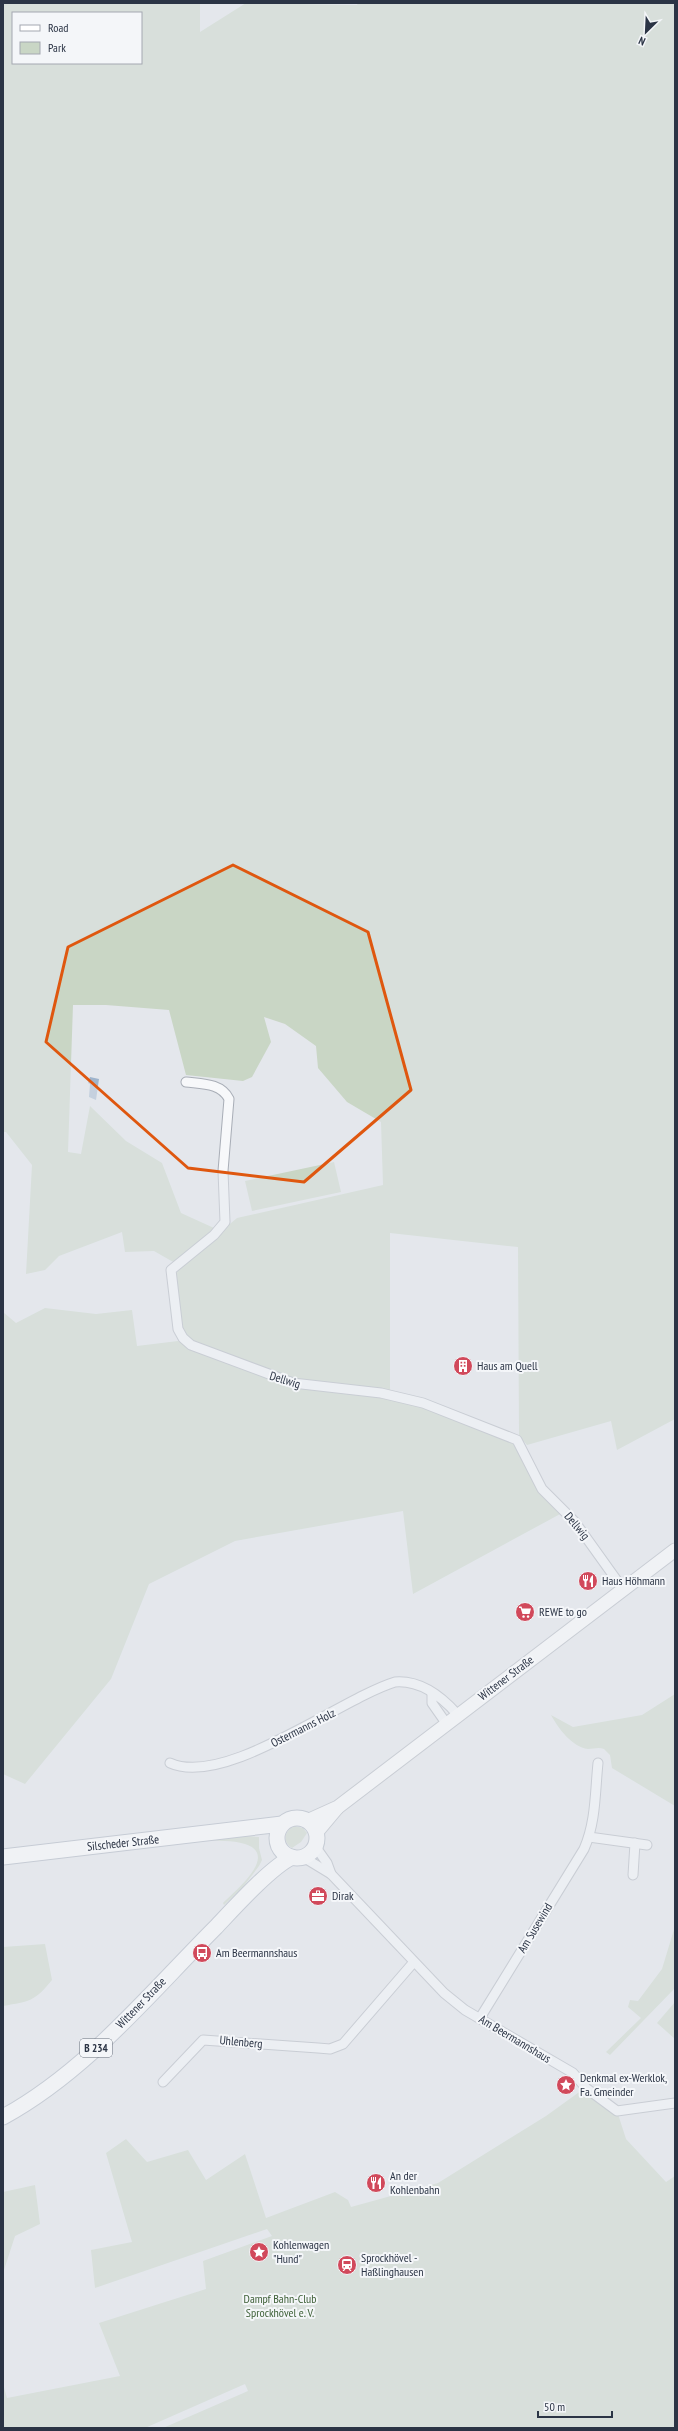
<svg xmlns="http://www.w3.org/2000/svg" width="678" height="2431" font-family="'PT Sans Narrow',sans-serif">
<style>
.green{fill:#c9d6c5;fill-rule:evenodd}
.water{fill:#9fb4cc}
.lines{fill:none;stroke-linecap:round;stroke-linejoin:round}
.street-casing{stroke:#a9aeb7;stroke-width:11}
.secondary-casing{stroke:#a9aeb7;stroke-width:15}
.primary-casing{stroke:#a3abb8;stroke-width:17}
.street{stroke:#f7f8fa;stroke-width:9}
.secondary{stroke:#fff;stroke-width:13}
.primary{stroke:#fff;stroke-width:15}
.marked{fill:none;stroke:#df570f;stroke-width:3;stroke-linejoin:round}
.labels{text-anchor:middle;stroke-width:4;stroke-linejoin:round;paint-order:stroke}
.shield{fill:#f4f6f9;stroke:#676e7b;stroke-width:1}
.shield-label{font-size:11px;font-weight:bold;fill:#2b3445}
.poi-label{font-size:12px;fill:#2b3445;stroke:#f4f6f9;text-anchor:start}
.street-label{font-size:12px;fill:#2b3445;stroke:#f4f6f9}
.park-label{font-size:12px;fill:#3f6138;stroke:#f4f6f9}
</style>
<rect width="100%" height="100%" fill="#e4e7ec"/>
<g class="green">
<path d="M3 3H200V32L246 3 357 5 358 3H675V1419L617 1450 611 1421 527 1445 519 1436 518 1247 390 1233V1392L297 1383 183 1337 175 1275 185 1262 237 1218 383 1185 381 1122 347 1102 318 1068 316 1046 285 1024 264 1017 271 1042 252 1077 243 1081 186 1075 169 1010 106 1005H73L68 1152 81 1154 90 1106 126 1141 162 1163 181 1213 214 1228 175 1263 154 1251 125 1252 122 1232 59 1256 45 1270 26 1274 32 1165 6 1132H3ZM13 13H141V63H13Z"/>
<polygon points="334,1162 341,1192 252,1211 245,1181"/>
<polygon points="45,1308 96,1314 132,1310 137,1346 178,1341 192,1350 300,1387 376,1396 427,1407 485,1429 513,1444 542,1493 562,1513 413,1594 403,1511 235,1541 149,1584 111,1679 25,1784 3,1774 3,1312 16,1323"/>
<path d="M675 1694V1806L612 1768 610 1755 604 1749C598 1747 594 1749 588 1749 572 1747 558 1728 551 1715L573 1727 642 1715Z"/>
<path d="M295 1826 303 1828 307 1833 301 1842 292 1848C282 1842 284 1830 295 1826Z"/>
<path d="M245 1836 259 1837V1848L262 1860 259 1866 243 1887 224 1905 223 1903C234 1892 280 1855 245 1844 232 1840 217 1841 204 1840Z"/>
<polygon points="675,1926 675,1988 610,2055 606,2052 641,2018 628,2007 630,2000 638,2001 662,1969"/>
<path d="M45 1944 52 1980C34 2002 30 2001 3 2006V1947Z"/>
<polygon points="675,2002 675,2039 657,2023"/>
<polygon points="582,2090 618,2114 626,2139 666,2182 675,2176 675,2428 163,2428 248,2391 245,2384 145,2428 3,2428 3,2384 7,2398 120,2376 99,2323 206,2289 203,2261 272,2236 267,2229 95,2288 91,2250 132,2242 106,2153 126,2139 147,2162 188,2150 206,2180 245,2154 266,2218 335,2192 348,2200 351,2207 438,2183 546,2116"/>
<polygon points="35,2185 40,2224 15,2236 4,2270 3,2192"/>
</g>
<polygon class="water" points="90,1077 99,1079 96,1100 89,1097 90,1084 88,1083"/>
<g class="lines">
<g class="street-casing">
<g id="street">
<path d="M186 1082C202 1084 221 1083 229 1099L223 1171 225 1222 214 1235 171 1270 178 1329 183 1338 191 1345 293 1383 381 1393 423 1403 517 1440 542 1489 575 1522 623 1589"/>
<polyline points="432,1693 432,1703 446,1723"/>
<path d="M170 1763C225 1788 340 1699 395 1682 420 1680 441 1696 457 1714"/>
<polyline points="589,1837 647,1845"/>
<polyline points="315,1846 327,1863 331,1874"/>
<polyline points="303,1857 331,1874 444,1993 465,2010 573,2073 586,2088 617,2111 675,2103"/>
<polyline points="633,1875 635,1843"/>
<path d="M480 2018 584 1849C596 1822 595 1792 598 1763"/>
<polyline points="163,2082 203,2040 318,2048 330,2049 343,2044 413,1963"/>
</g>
</g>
<g class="secondary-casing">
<g id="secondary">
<polyline points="307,1821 338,1807 675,1550"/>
<polyline points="316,1833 337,1808"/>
</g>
</g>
<g class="primary-casing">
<g id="primary">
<circle cx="297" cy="1838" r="20"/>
<polyline points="3,1857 282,1824"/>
<path d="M3 2117C87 2071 149 1994 216 1927 234 1908 270 1868 292 1857"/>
</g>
</g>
<use href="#street" class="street"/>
<use href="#secondary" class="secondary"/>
<use href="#primary" class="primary"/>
</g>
<path d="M0 0H678V2431H0ZM233 865 368 932 411 1090 304 1182 188 1168 46 1042 68 947Z" fill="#e4e7ec" fill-opacity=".55" fill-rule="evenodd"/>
<path class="marked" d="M233 865 368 932 411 1090 304 1182 188 1168 46 1042 68 947Z"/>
<defs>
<g id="building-disc" transform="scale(1)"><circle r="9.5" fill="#d1495b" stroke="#f4f6f9"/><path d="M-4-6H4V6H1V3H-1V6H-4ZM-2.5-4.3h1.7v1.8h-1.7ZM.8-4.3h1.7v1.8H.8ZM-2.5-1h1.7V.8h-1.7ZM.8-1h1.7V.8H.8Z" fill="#fff"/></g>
<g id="restaurant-disc" transform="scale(1)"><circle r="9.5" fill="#d1495b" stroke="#f4f6f9"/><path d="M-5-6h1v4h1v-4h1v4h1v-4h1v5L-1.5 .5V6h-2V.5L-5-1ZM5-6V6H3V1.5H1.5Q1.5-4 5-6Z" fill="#fff"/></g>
<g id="supermarket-disc" transform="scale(1)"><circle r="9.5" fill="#d1495b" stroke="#f4f6f9"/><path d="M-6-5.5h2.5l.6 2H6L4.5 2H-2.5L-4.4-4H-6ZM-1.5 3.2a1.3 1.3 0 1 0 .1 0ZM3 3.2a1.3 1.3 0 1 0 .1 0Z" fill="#fff"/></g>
<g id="office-disc" transform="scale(1)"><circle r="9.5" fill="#d1495b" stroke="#f4f6f9"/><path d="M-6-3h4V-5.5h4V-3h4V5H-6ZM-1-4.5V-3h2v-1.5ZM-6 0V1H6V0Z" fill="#fff"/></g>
<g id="bus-disc" transform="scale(1)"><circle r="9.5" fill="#d1495b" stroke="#f4f6f9"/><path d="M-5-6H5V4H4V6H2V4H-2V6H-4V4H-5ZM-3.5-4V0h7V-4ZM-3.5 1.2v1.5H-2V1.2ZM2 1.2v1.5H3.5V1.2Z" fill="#fff"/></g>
<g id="sight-disc" transform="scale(1)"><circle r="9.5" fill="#d1495b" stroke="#f4f6f9"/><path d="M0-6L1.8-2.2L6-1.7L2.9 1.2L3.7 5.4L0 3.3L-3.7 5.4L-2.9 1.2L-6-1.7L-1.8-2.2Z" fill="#fff"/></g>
<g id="station-disc" transform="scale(1)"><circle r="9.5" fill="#d1495b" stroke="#f4f6f9"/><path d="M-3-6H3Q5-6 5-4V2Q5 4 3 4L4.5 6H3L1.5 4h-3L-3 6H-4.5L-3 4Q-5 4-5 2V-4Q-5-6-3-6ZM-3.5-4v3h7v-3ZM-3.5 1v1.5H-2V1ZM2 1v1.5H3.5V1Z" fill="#fff"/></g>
</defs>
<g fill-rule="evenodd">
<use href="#building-disc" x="463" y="1366"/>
<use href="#restaurant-disc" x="588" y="1581"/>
<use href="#supermarket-disc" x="525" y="1612"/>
<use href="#office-disc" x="318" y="1896"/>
<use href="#bus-disc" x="202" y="1953"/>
<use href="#sight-disc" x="566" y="2085"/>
<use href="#restaurant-disc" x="376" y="2183"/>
<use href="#sight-disc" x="259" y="2252"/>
<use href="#station-disc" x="347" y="2265"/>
</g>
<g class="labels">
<rect class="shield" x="80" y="2039" width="32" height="18" rx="3"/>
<g class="shield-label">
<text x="96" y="2052">B 234</text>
</g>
<g class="poi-label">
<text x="477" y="1370">Haus am Quell</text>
<text x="602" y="1585">Haus Höhmann</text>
<text x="539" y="1616">REWE to go</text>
<text x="332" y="1900">Dirak</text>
<text x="216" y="1957">Am Beermannshaus</text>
<text x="580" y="2082">Denkmal ex-Werklok,<tspan x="580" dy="14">Fa. Gmeinder</tspan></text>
<text x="390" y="2180">An der<tspan x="390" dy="14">Kohlenbahn</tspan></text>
<text x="273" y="2249">Kohlenwagen<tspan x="273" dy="14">"Hund"</tspan></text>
<text x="361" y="2262">Sprockhövel -<tspan x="361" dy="14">Haßlinghausen</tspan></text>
</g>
<g class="street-label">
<text transform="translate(285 1380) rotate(17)" y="4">Dellwig</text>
<text transform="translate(577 1526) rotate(50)" y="4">Dellwig</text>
<text transform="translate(506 1678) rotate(-37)" y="4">Wittener Straße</text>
<text transform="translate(303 1728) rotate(-27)" y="4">Ostermanns Holz</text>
<text transform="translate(123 1843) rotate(-6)" y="4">Silscheder Straße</text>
<text transform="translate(535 1928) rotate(-59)" y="4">Am Susewind</text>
<text transform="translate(141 2003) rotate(-46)" y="4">Wittener Straße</text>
<text transform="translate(515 2039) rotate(31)" y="4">Am Beermannshaus</text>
<text transform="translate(241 2042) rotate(5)" y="4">Uhlenberg</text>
</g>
<g class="park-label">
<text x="280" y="2303">Dampf Bahn-Club<tspan x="280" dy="14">Sprockhövel e. V.</tspan></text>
</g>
</g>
<rect width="678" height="2431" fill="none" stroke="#2b3445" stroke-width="8"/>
<rect x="12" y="12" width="130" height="52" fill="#f4f6f9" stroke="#a4a8b1"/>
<rect x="20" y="25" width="20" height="6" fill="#ffffff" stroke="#a4a8b1"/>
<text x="48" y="32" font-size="12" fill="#2b3445">Road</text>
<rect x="20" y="42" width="20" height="12" fill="#c9d6c5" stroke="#a4a8b1"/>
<text x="48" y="52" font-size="12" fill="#2b3445">Park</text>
<g transform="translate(646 32) rotate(204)" stroke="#f4f6f9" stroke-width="3" paint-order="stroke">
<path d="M0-3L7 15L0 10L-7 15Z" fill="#2b3445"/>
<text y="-6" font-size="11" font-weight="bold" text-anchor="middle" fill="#2b3445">N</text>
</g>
<path d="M538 2411v6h74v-6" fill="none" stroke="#2b3445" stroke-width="2"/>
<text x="544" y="2411" font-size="12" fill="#2b3445" stroke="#f4f6f9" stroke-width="3" paint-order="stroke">50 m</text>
</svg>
